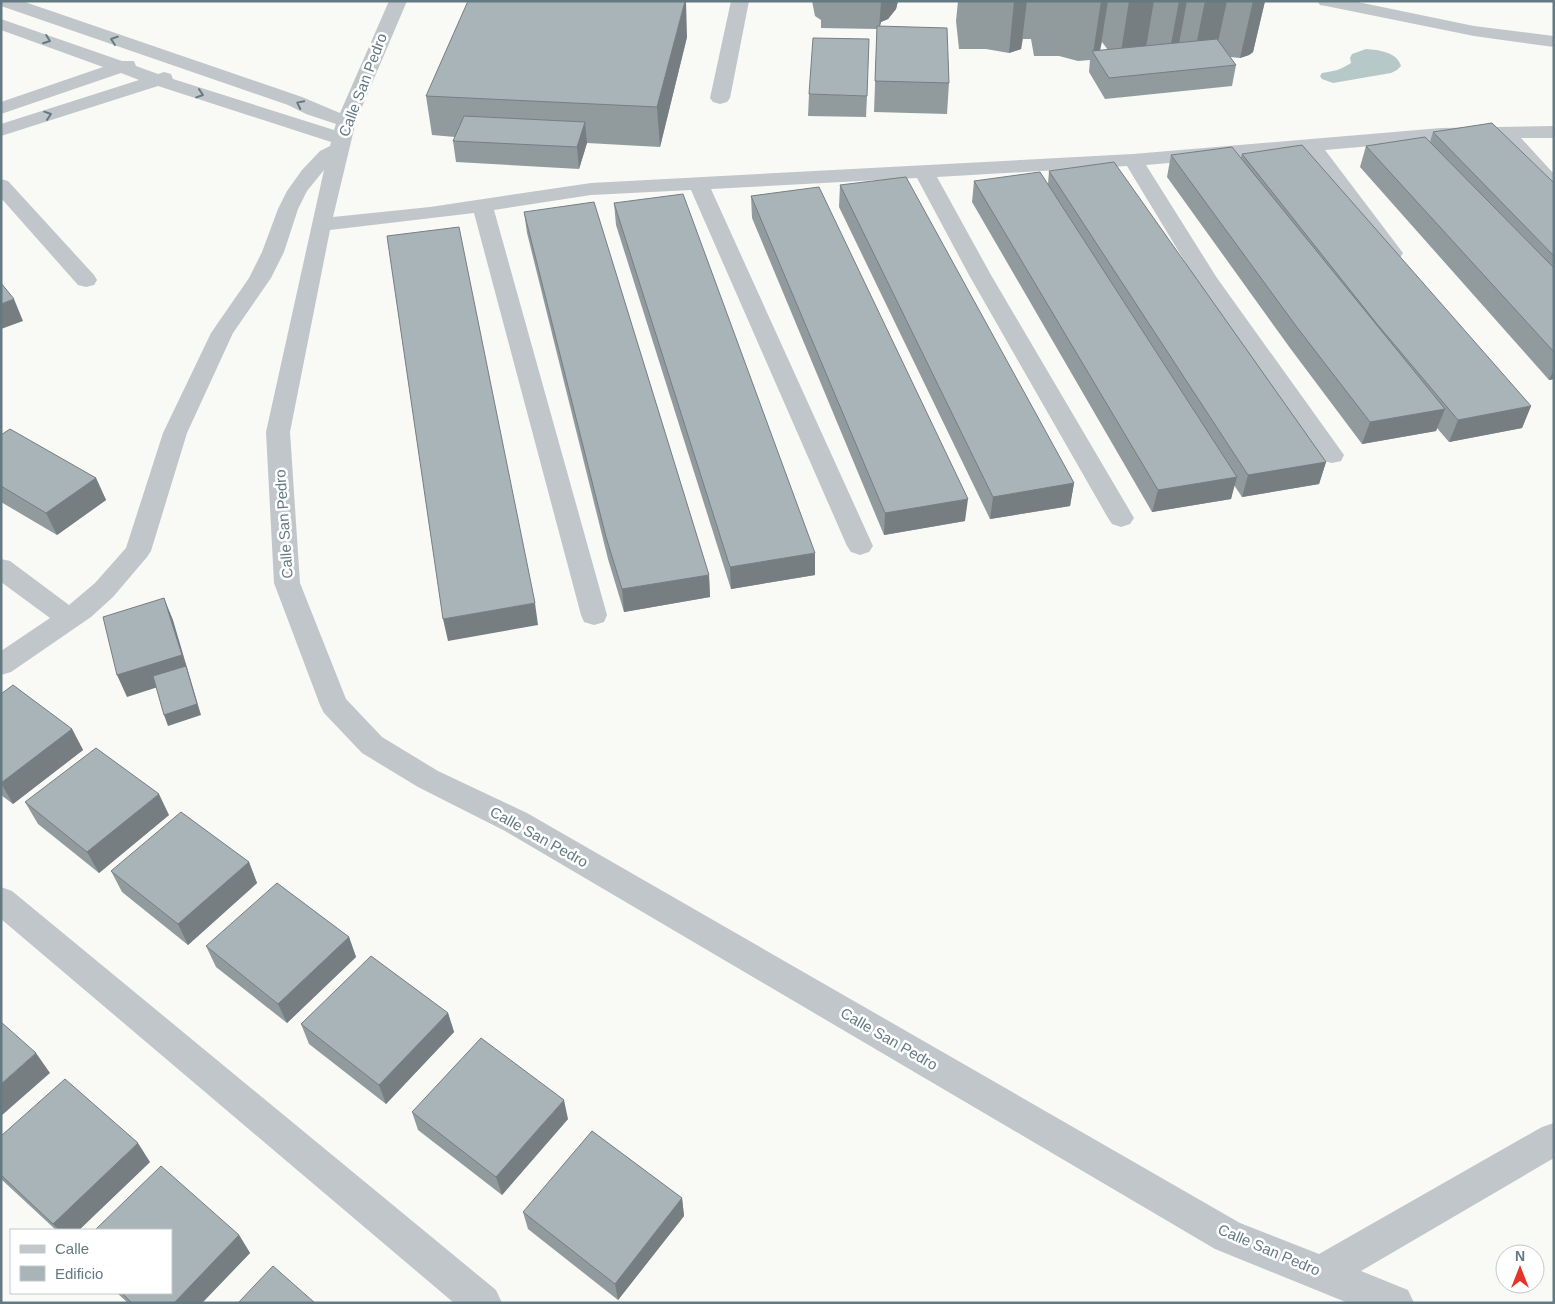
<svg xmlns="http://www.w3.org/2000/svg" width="1555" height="1304" font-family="Arial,sans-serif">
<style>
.water{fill:#b7c8c9}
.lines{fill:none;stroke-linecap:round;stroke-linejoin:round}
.minor{fill:#c0c6c9;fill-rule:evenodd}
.wall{fill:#919b9e;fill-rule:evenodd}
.shaded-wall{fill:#767e81}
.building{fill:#a9b4b8;stroke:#767e81}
.oneway{stroke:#637a82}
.labels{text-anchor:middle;stroke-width:5;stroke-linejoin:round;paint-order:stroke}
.street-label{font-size:15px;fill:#637a82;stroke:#fff}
</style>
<rect width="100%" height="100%" fill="#f9f9f6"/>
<path class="water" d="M1366 49C1379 50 1397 52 1401 66L1397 70 1391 73 1333 83 1322 79 1320 76 1322 73C1335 71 1340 70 1351 63L1350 58 1352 54Z"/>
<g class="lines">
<g class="minor">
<polygon points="1,1 22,1 302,97 340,113 389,1 407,1 356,121 333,217 430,207 591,183 1133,154 1441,128 1554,126 1554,138 1521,138 1554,174 1554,192 1547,190 1500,139 1441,140 1325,150 1403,253 1400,258 1392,259 1384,258 1306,151 1146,165 1217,278 1344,455 1341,461 1332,463 1323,461 1196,280 1127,166 937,177 991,275 1134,518 1130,524 1121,527 1112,524 1108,518 969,275 917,178 711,189 873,546 869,552 860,555 851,552 847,546 691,190 591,195 494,210 607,615 604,622 594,625 584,622 581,615 474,213 330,230 290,432 300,583 346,699 382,737 438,771 527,813 1240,1223 1319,1254 1542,1127 1554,1123 1554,1158 1361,1271 1408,1290 1414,1303 1348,1303 1215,1249 505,831 418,787 362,753 324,713 320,705 274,583 266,432 324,170 307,191 298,209 284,252 271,278 233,333 187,433 151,551 147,557 113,597 91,617 11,672 1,675 1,651 50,618 1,582 1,559 10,561 69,605 95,583 126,548 163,433 211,333 249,278 262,252 278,209 287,191 302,170 320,151 330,146 331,142 158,86 1,136 1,124 139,80 121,73 1,114 1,102 103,67 1,30 1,19 122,61 134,61 136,66 158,74 164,72 171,74 173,79 334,130 336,124 306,114 288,105 1,6"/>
<polygon points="731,1 749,1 730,98 727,102 720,104 713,102 710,98"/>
<polygon points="1317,1 1353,1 1474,26 1554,36 1554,47 1474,36 1326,6 1320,5"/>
<polygon points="1,179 8,181 94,275 97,280 94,285 86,287 78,285 1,198"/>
<polygon points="1,887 12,891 496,1290 502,1303 454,1303 1,919"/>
</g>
</g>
<g class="wall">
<polygon points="812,1 898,1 896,9 888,19 881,22 880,26 949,83 947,114 874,112 877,29 821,28 821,20 815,16"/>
<path d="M958 1H1265L1253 52 1249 55 1240 58 1230 57 1236 65 1232 86 1105 99 1089 72 1090 60 1078 61 1059 56H1034L1031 39H1023L1021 49 1009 53 986 49H959L956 21ZM1102 42 1108 50H1100Z"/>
<polygon points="687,37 660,147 587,143 579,169 456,162 453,141 455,137 432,135 426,96"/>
<polygon points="809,94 867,96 866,117 808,116"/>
<polygon points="1433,132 1554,183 1554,379 1549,380 1360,167 1366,146 1430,142"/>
<polygon points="1242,154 1531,406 1522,428 1449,442 1437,428 1436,431 1362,444 1290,348 1167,177 1171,155 1241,157"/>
<polygon points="1049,171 1326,462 1319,484 1242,497 1234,485 1231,499 1152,512 972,202 974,181 1048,184"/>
<polygon points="840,185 1074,483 1070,506 990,519 839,207"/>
<polygon points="751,196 965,521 884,535 752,218"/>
<polygon points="614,203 815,575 731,589 616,225"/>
<polygon points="524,212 709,575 710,597 624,612 608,559 527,233"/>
<polygon points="1,433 2,434 96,478 106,500 57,535 1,502"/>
<polygon points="1,694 72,729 83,750 13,804 1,795"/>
<polygon points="25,802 169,815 99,873 38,824"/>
<polygon points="249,862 257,883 188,945 122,892 111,871"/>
<polygon points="349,937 356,957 287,1023 216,967 206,946"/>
<polygon points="448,1013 454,1032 386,1104 309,1044 301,1024"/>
<polygon points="412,1112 568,1119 502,1195 418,1130"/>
<polygon points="1,1136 150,1162 79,1230 56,1230 1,1179"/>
<polygon points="682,1198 684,1216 618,1300 528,1229 523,1212"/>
<polygon points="239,1235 250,1253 202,1303 128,1303 117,1293 171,1293"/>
</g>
<g class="shaded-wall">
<polygon points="685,1 686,1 687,37 660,147 657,107"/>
<polygon points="881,1 898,1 896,9 888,19 881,22 879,29"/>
<polygon points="1014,1 1027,1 1021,49 1009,53"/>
<polygon points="1101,1 1108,1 1099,57 1093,53"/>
<polygon points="1129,1 1154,1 1144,59 1119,64"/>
<polygon points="1179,1 1187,1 1177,54 1168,60"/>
<polygon points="1205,1 1227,1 1215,56 1193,60"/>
<polygon points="1253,1 1265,1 1253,52 1249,55 1240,58"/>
<polygon points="585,122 587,143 579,169 577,147"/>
<polygon points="14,299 23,321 1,329 1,304"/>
<polygon points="1554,370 1554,379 1549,380"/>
<polygon points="1531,406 1522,428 1449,442 1458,420"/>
<polygon points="1445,409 1436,431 1362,444 1370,422"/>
<polygon points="1326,462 1319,484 1242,497 1248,475"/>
<polygon points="1237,477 1231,499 1152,512 1158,490"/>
<polygon points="96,478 106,500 57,535 46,513"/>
<polygon points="1074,483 1070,506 990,519 993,497"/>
<polygon points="968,499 965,521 884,535 885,513"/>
<polygon points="815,553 815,575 731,589 730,567"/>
<polygon points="709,575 710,597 624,612 622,589"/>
<polygon points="164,598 173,620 201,715 168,726 164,715 189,677 127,697 117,675"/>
<polygon points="535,603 538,625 448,641 443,619"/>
<polygon points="72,729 83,750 13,804 1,783"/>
<polygon points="159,794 169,815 99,873 87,852"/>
<polygon points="249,862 257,883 188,945 178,924"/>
<polygon points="349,937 356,957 287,1023 278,1004"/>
<polygon points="448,1013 454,1032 386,1104 379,1085"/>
<polygon points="36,1053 50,1073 1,1116 1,1084"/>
<polygon points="564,1100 568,1119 502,1195 496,1177"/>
<polygon points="138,1143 150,1162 79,1230 59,1230 53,1224"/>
<polygon points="682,1198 684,1216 618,1300 615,1284"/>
<polygon points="239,1235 250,1253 202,1303 174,1303"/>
</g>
<g class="building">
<polygon points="468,1 685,1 657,107 426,96"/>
<polygon points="877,26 947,28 949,83 875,81"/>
<polygon points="813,38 869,39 867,96 809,94"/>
<polygon points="1217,39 1236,65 1109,78 1092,51"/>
<polygon points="464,116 585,122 577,147 453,141"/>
<polygon points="1492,123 1554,183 1554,256 1433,132"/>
<polygon points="1425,137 1554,268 1554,352 1366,146"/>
<polygon points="1302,145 1531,406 1458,420 1377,324 1242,154"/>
<polygon points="1232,147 1445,409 1370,422 1296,326 1171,155"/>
<polygon points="1114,162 1326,462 1248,475 1049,171"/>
<polygon points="1040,172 1237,477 1158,490 974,181"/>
<polygon points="906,177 1074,483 993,497 840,185"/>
<polygon points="819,187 968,499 885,513 751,196"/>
<polygon points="683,194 815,553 730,567 614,203"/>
<polygon points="594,202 709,575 622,589 606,537 524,212"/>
<polygon points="459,227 535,603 443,619 387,236"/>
<polygon points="1,283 14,299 1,304"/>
<polygon points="10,429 96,478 46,513 1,486 1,435"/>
<polygon points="164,598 182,655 117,675 103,617"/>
<polygon points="186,666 197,704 164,715 153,676"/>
<polygon points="13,685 72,729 1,783 1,694"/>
<polygon points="96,748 159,794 87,852 25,802"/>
<polygon points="181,812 249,862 178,924 111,871"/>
<polygon points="277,883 349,937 278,1004 206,946"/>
<polygon points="371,956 448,1013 379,1085 301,1024"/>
<polygon points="1,1022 36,1053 1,1084"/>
<polygon points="481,1038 564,1100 496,1177 412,1112"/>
<polygon points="65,1079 138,1143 53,1224 1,1175 1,1136"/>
<polygon points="592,1131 682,1198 615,1284 523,1212"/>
<polygon points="161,1166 239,1235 174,1303 132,1303 122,1293 171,1293 171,1230 95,1230"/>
<polygon points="273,1266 315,1303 238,1303"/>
</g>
<defs><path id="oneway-chevron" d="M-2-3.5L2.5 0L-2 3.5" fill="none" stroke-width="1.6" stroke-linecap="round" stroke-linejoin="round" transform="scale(1.25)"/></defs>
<g class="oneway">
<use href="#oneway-chevron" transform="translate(47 40) rotate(20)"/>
<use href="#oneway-chevron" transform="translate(114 40) rotate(-161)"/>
<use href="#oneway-chevron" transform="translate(200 94) rotate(18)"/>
<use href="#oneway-chevron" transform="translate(300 104) rotate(-154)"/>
<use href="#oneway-chevron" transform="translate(48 115) rotate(-18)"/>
</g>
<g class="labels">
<g class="street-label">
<text transform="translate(363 85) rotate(-69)" y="5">Calle San Pedro</text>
<text transform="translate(284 524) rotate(-94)" y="5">Calle San Pedro</text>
<text transform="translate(539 837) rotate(29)" y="5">Calle San Pedro</text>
<text transform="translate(889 1039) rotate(30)" y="5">Calle San Pedro</text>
<text transform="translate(1269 1250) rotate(23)" y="5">Calle San Pedro</text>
</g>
</g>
<rect width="1555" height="1304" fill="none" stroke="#637a82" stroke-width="5"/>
<rect x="10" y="1229" width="162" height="65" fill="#ffffff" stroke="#c1cacd"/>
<rect x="20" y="1245" width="25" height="8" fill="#c0c6c9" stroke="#c1cacd"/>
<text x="55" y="1254" font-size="15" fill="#637a82">Calle</text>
<rect x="20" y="1266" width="25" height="15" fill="#a9b4b8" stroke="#c1cacd"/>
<text x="55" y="1279" font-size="15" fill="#637a82">Edificio</text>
<g transform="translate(1520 1269)"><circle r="24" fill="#ffffff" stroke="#c1cacd"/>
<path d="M0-4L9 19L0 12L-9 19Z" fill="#e73429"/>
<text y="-8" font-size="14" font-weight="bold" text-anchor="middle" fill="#637a82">N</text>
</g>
</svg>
